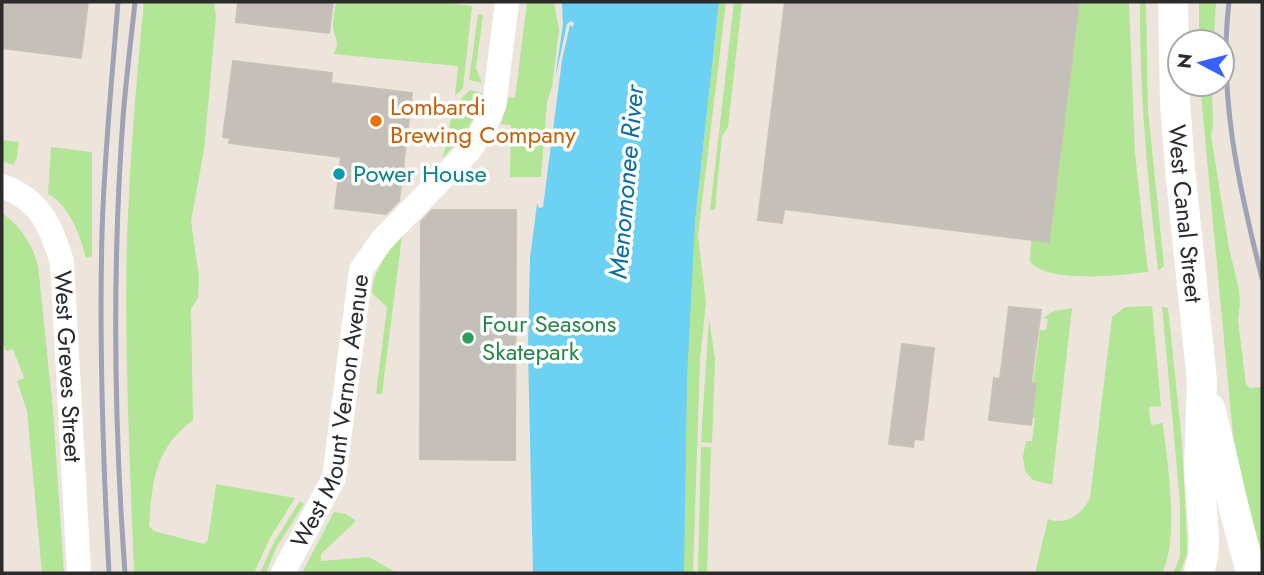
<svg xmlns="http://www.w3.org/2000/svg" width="1264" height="575" font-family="Jost,sans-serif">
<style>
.green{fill:#b3e597}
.water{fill:#6cd1f2}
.building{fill:#c5bfb9;stroke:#c8c1b6;stroke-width:2}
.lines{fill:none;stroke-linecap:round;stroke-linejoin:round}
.minor{stroke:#fff;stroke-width:24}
.tertiary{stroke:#fff;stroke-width:30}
.rail{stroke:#9fa3b6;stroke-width:5}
.food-dot{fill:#e8710a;stroke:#fff;stroke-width:2.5}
.culture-dot{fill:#0f9aa8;stroke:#fff;stroke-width:2.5}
.leisure-dot{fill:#2e9e5b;stroke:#fff;stroke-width:2.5}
.labels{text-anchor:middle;stroke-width:7;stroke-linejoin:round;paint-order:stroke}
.food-label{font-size:24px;fill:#c56008;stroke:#fff;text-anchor:start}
.culture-label{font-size:24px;fill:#0d838f;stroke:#fff;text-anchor:start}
.street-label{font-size:24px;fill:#2b2b2b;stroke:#fff}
.leisure-label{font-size:24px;fill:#27864d;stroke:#fff;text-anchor:start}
.water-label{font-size:26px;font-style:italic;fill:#0a6fa0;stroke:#fff}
</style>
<rect width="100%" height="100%" fill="#ede5dc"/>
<g class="green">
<path d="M144 2H214L216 17 204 150 191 221 199 276 198 298 191 309 193 420C155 448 152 482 149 526L154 531 204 544 208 540 216 484 295 498 270 538 254 573H134C130 462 124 351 127 240 130 160 136 81 144 2Z"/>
<path d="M336 2H439L472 6 463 88 455 96 458 66 333 54C342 41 333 38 333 26 333 18 335 10 336 2Z"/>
<polygon points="527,2 554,2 559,30 552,87 547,102 541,177 510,177 511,125 501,124 509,97 515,98"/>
<polygon points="719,2 726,2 698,236 706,302 700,360 693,573 665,573 673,460 686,452 686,443 675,408"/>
<polygon points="734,2 742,2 728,127 722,136 715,210 710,210"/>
<path d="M1079 2H1129L1135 153 1148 272C1120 275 1050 284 1030 262L1031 239 1049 241Z"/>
<path d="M1140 2H1146L1148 110 1164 266 1158 271C1148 181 1139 92 1140 2Z"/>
<polygon points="1199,2 1216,2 1214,42 1199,42"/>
<polygon points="478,14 483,15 476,68 482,83 469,80"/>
<polygon points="1200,84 1212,84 1213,125 1211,135 1229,248 1239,290 1240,304 1238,320 1246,384 1250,388 1262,387 1262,560 1243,488 1233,436"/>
<path d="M470 90 482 93C477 120 461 138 443 158L454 104 457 103Z"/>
<polygon points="2,140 19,142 17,158 13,165 2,161"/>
<path d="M51 147 92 152V256L86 258C80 235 70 206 48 194Z"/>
<path d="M2 213C20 226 32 243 38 265L53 410 64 573H42L27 411 17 381 24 378 13 349 6 351 2 341Z"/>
<path d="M402 236 382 394H376L387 307 372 293C372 272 388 251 402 236Z"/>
<path d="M1152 306 1161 406 1149 407 1151 425 1163 423C1167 462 1180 539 1162 573H1035L1048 519C1066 526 1082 514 1090 498L1112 317 1125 307Z"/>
<polygon points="1162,306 1168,308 1182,442 1187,539 1187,554 1180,573 1173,573 1180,557 1180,502"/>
<polygon points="1072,308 1052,485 1033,480 1025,471 1023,457 1026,441 1032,441 1035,418 1032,418 1036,384 1033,383 1040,330 1046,330 1048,319 1043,318 1054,311"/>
<polygon points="709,317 715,360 712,443 701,442"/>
<polygon points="701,447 711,447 707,573 698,573"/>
<polygon points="300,501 304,504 276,548 266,573 260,573 274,542"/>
<polygon points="334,512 346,514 356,521 321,554 321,561 369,557 397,573 302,573"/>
</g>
<polygon class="water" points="562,2 719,2 695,222 687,378 684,573 533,573 528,350 530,258 537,204 539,208 543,207 562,60 570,25 573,27 574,23 571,21 567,24 555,79 563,24"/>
<g class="building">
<polygon points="2,2 88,2 81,58 2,48"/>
<polygon points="238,2 333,2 329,33 236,22"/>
<polygon points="785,2 1079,2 1049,242 784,209 782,223 758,220"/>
<polygon points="233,61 332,73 331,83 412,93 399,201 386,214 335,208 341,157 229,143 230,138 223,137"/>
<polygon points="432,210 516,210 515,460 420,459 421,222"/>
<polygon points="1009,307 1041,310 1031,383 1036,383 1031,425 989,420 994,378 1000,379"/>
<polygon points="902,344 934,348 923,440 914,439 913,447 889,444"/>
</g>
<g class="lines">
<g class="minor">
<path id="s1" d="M2 186C41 200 50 225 62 262L79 573"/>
<path id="s2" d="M283 573 334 478 361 270 381 241 469 151 481 134 494 106 507 2"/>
</g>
<g class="tertiary">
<path id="s3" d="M1173 2 1175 102 1180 169 1202 381 1199 468 1204 539 1203 557 1199 573"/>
<path d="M1210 408C1225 463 1234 519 1252 573"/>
</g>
<g class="rail">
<path d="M1229 2C1218 95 1239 188 1262 278"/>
<path d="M109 573C103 460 99 347 102 234 104 157 112 79 118 2"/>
<path d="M125 573C114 422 112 269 123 118 126 79 131 40 135 2"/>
</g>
</g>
<circle class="food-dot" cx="376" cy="121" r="7"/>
<circle class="culture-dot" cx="339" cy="174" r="7"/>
<circle class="leisure-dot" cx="468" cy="338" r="7"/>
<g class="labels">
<g class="food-label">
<text x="390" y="115">Lombardi<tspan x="390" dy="28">Brewing Company</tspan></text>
</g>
<g class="culture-label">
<text x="353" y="182">Power House</text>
</g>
<g class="street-label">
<text dy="8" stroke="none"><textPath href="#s3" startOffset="212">West Canal Street</textPath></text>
<text dy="8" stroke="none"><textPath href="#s1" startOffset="206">West Greves Street</textPath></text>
<text dy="8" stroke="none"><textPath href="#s2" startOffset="172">West Mount Vernon Avenue</textPath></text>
</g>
<g class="leisure-label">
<text x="482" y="332">Four Seasons<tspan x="482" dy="28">Skatepark</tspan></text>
</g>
<g class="water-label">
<text transform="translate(626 182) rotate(-85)" y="9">Menomonee River</text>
</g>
</g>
<rect width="1264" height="575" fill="none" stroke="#2b2b2b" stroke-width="7"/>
<g transform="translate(1201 63) rotate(277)"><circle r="33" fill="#ffffff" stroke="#aaaaaa" stroke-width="2"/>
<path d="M0-5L12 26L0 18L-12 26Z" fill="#3761ff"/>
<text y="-10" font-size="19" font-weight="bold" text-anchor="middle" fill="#2b2b2b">N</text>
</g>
</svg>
